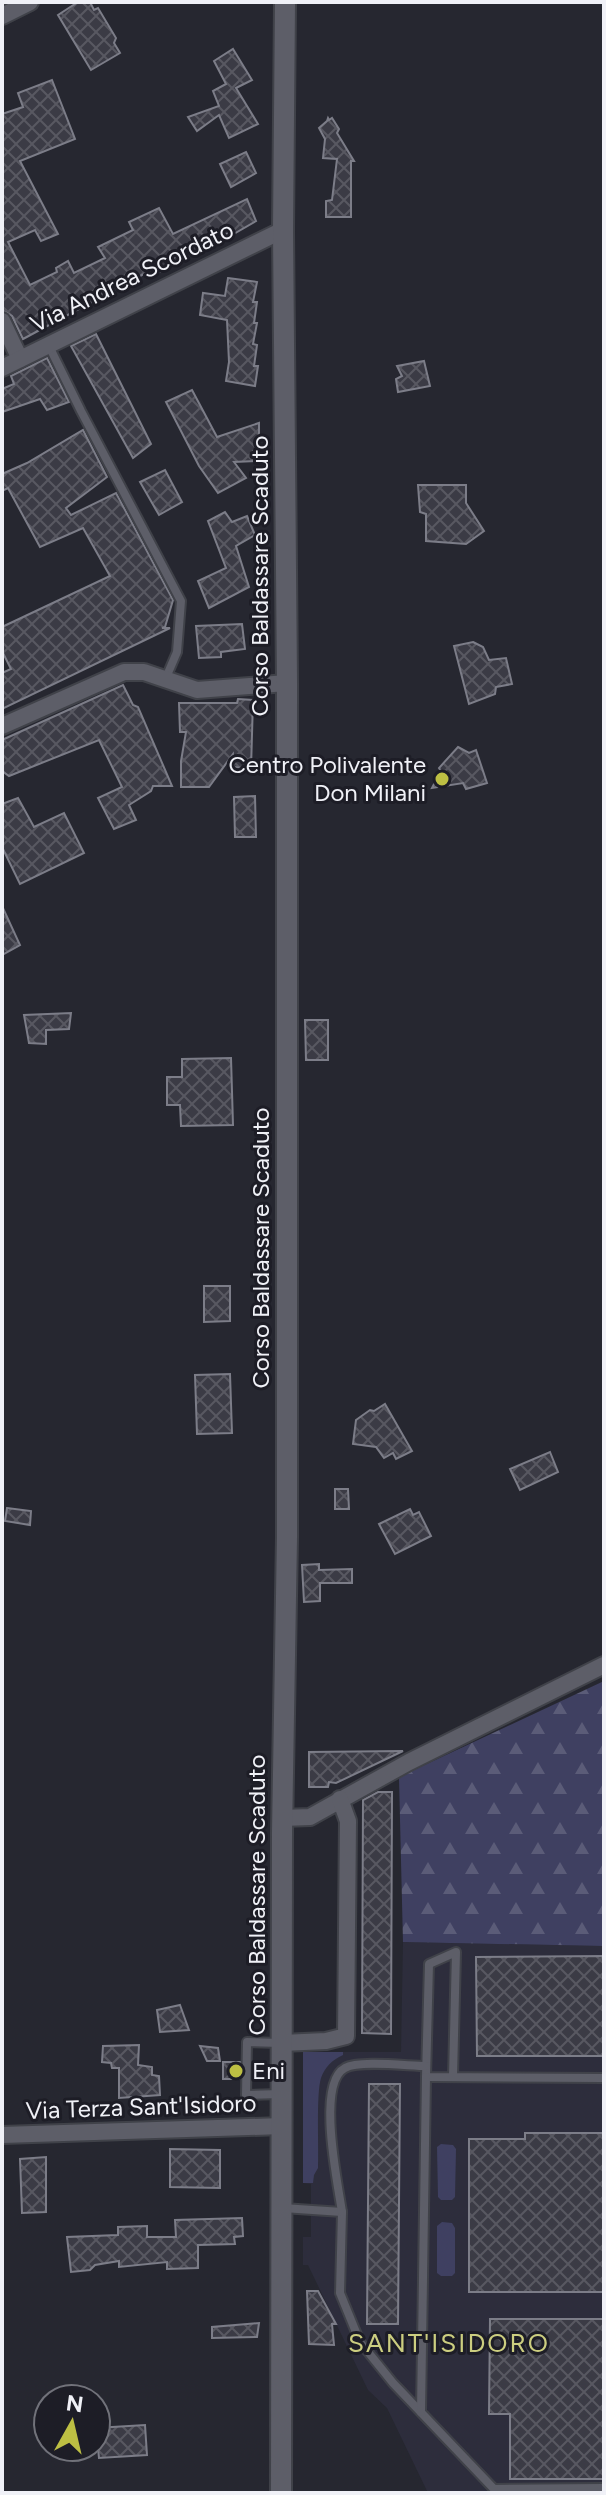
<svg xmlns="http://www.w3.org/2000/svg" width="606" height="2495" font-family="Figtree,sans-serif">
<style>
.built{fill:#2d2d3c}
.grass{fill:#3f4061}
.forest{fill:url(#forest-firs)}
.building{fill:url(#building-cross-hatch);stroke:#7c7d88;stroke-width:2}
.lines{fill:none;stroke-linecap:round;stroke-linejoin:round}
.service-casing{stroke:#404249;stroke-width:12}
.minor-casing{stroke:#404249;stroke-width:20}
.tertiary-casing{stroke:#404249;stroke-width:24}
.service{stroke:#5d5e68;stroke-width:8}
.minor{stroke:#5d5e68;stroke-width:16}
.tertiary{stroke:#5d5e68;stroke-width:20}
.poi-dot{fill:#bdbf43;stroke:#1d1d26;stroke-width:3}
.labels{text-anchor:middle;stroke-width:6;stroke-linejoin:round;paint-order:stroke}
.street-label{font-size:24px;fill:#f0f1f7;stroke:#1d1d26}
.poi-label{font-size:24px;fill:#f0f1f7;stroke:#1d1d26;text-anchor:end}
.neighbourhood-label{font-size:26px;letter-spacing:2px;fill:#ccce80;stroke:#1d1d26}
</style>
<defs>
<pattern id="forest-firs" width="22" height="20" patternUnits="userSpaceOnUse" patternTransform="scale(2)"><rect width="22" height="20" fill="#3f4061"/><path d="M5 1l3.5 6h-7zM16 11l3.5 6h-7z" fill="#5b5c78"/></pattern>
<pattern id="building-cross-hatch" width="8" height="8" patternUnits="userSpaceOnUse" patternTransform="scale(2)"><rect width="8" height="8" fill="#3b3b45"/><path d="M0 0l8 8M0 8l8-8" fill="none" stroke="#585861"/></pattern>
</defs>
<rect width="100%" height="100%" fill="#262730"/>
<polygon class="built" points="403,1942 604,1946 604,2493 428,2493 387,2408 368,2390 308,2265 303,2265 303,2237 311,2237 311,2184 303,2183 303,2052 401,2052"/>
<g class="grass">
<path d="M303 2052H343V2055C332 2060 325 2067 321 2078 316 2094 319 2147 318 2168L314 2175 313 2183H303Z"/>
<polygon points="441,2144 453,2145 456,2149 455,2197 452,2200 441,2200 438,2197 437,2147"/>
<polygon points="442,2222 452,2223 455,2228 455,2273 452,2276 441,2276 437,2273 437,2226"/>
</g>
<polygon class="forest" points="604,1681 604,1946 403,1942 399,1777"/>
<g class="building">
<polygon points="78,2 90,2 94,10 98,8 116,38 114,43 120,53 91,70 58,15"/>
<polygon points="233,49 252,80 236,88 258,124 229,138 219,115 197,131 188,117 219,106 213,91 226,84 214,61"/>
<polygon points="52,80 75,139 20,161 58,234 41,241 35,230 8,242 30,285 57,272 56,268 68,261 74,273 105,258 98,247 133,230 129,222 159,208 173,234 247,199 256,221 232,235 230,232 156,274 153,269 23,339 12,316 2,310 2,114 23,107 18,93"/>
<polygon points="328,118 329,120 332,118 339,129 337,133 354,161 351,161 351,217 326,217 326,201 332,200 337,159 323,158 325,139 319,128 327,121"/>
<polygon points="246,152 256,173 231,187 220,164"/>
<polygon points="228,278 257,282 253,302 257,302 254,323 257,323 253,344 257,345 254,366 258,366 255,386 226,381 229,362 227,320 200,315 203,293 225,296"/>
<polygon points="96,334 151,444 133,458 71,346"/>
<polygon points="47,358 69,402 47,410 40,399 2,412 2,389 14,384 11,376"/>
<polygon points="424,361 430,386 398,392 396,379 402,376 397,366"/>
<polygon points="192,390 217,437 259,423 259,461 234,462 246,478 218,493 199,466 166,402"/>
<polygon points="83,430 107,477 66,508 71,515 116,493 173,600 165,627 162,628 170,628 2,709 2,673 11,669 2,651 2,627 110,576 83,528 40,547 8,488 2,491 2,474 27,463"/>
<polygon points="165,470 182,502 159,515 140,482"/>
<polygon points="418,485 466,485 466,503 484,531 466,544 426,541 426,514 420,512"/>
<polygon points="225,512 232,522 247,516 255,535 236,546 249,587 209,608 198,581 226,568 208,521"/>
<polygon points="242,624 245,649 221,652 221,657 199,658 196,626"/>
<polygon points="473,642 483,647 489,660 506,658 512,684 496,687 495,694 469,704 454,646"/>
<polygon points="123,685 133,705 138,707 172,786 153,786 151,791 129,805 136,820 114,829 98,798 122,787 99,740 9,776 2,771 2,740"/>
<polygon points="238,699 253,700 251,769 234,767 233,754 209,787 181,787 181,761 186,732 180,732 179,703 237,703"/>
<polygon points="458,747 469,753 476,750 487,783 466,789 463,783 432,788 441,771 439,768"/>
<polygon points="255,796 256,837 235,837 234,797"/>
<polygon points="18,798 34,827 64,813 84,853 20,884 2,847 2,804"/>
<polygon points="2,906 20,945 2,955"/>
<polygon points="71,1013 69,1029 46,1030 46,1044 29,1043 24,1015"/>
<polygon points="305,1020 328,1020 328,1060 306,1060"/>
<polygon points="231,1058 233,1125 181,1126 180,1105 167,1105 167,1077 182,1077 182,1059"/>
<polygon points="204,1286 230,1286 230,1321 204,1322"/>
<polygon points="230,1374 232,1433 197,1434 195,1375"/>
<polygon points="385,1404 412,1451 396,1459 393,1453 384,1458 376,1447 353,1444 356,1420 370,1410 374,1411"/>
<polygon points="550,1452 558,1472 520,1490 510,1469"/>
<polygon points="335,1489 348,1489 349,1509 335,1509"/>
<polygon points="7,1508 31,1511 30,1525 5,1521"/>
<polygon points="410,1509 413,1515 419,1512 431,1536 395,1554 379,1524"/>
<polygon points="319,1564 319,1570 352,1569 352,1583 320,1583 320,1601 304,1602 302,1565"/>
<polygon points="403,1751 336,1783 329,1782 328,1787 309,1787 309,1752"/>
<polygon points="378,1792 392,1792 391,2034 362,2033 363,1800"/>
<polygon points="604,1956 604,2056 477,2056 476,1957"/>
<polygon points="180,2005 189,2030 160,2032 157,2010"/>
<polygon points="139,2045 138,2065 152,2067 152,2075 159,2076 160,2095 119,2098 119,2068 112,2068 111,2063 102,2062 103,2046"/>
<polygon points="200,2046 218,2048 220,2061 207,2061"/>
<polygon points="223,2062 240,2062 239,2079 223,2079"/>
<polygon points="369,2084 400,2084 398,2324 367,2324"/>
<polygon points="525,2133 604,2133 604,2292 469,2292 469,2139 525,2139"/>
<polygon points="170,2149 220,2150 220,2188 170,2187"/>
<polygon points="46,2157 46,2212 22,2213 20,2159"/>
<polygon points="242,2218 243,2236 234,2237 235,2244 198,2245 198,2268 167,2269 167,2262 119,2267 119,2261 95,2265 90,2270 71,2272 67,2237 118,2235 118,2227 147,2226 147,2237 176,2237 175,2220"/>
<polygon points="307,2291 318,2291 336,2324 332,2324 334,2345 309,2344"/>
<polygon points="490,2319 604,2319 604,2479 510,2479 510,2414 489,2414"/>
<polygon points="259,2323 257,2337 212,2338 212,2327"/>
<polygon points="145,2425 147,2455 99,2458 96,2428"/>
</g>
<g class="lines">
<g class="service-casing">
<g id="service">
<polyline points="49,346 81,411 181,601 177,652 165,680"/>
<polyline points="281,2043 247,2042 246,2095 281,2094"/>
<polyline points="453,2077 456,1952 429,1964 426,2077 604,2078"/>
<polyline points="283,2208 342,2212 340,2293 360,2342 393,2383 494,2489 604,2488"/>
<path d="M342 2212C338 2184 316 2083 345 2068 359 2060 409 2066 426 2066"/>
<polyline points="421,2412 426,2077"/>
</g>
</g>
<g class="minor-casing">
<g id="minor">
<polyline points="2,16 30,2"/>
<polyline points="2,321 20,359"/>
<polyline points="2,368 283,230"/>
<polyline points="2,726 124,672 144,672 197,690 287,683"/>
<polyline points="282,1818 310,1817 409,1762 604,1665"/>
<polyline points="282,2043 326,2041 346,2036 348,1821 340,1799"/>
<polyline points="2,2135 282,2126"/>
</g>
</g>
<g class="tertiary-casing">
<polyline id="tertiary" points="281,2493 282,1833 287,1537 287,683 283,230 285,2"/>
</g>
<use href="#service" class="service"/>
<use href="#minor" class="minor"/>
<use href="#tertiary" class="tertiary"/>
</g>
<g class="poi-dot">
<circle cx="442" cy="779" r="8"/>
<circle cx="236" cy="2071" r="8"/>
</g>
<g class="labels">
<g class="street-label">
<text transform="translate(132 277) rotate(-26)" y="8">Via Andrea Scordato</text>
<text transform="translate(260 576) rotate(-90)" y="8">Corso Baldassare Scaduto</text>
<text transform="translate(261 1248) rotate(-90)" y="8">Corso Baldassare Scaduto</text>
<text transform="translate(257 1895) rotate(-90)" y="8">Corso Baldassare Scaduto</text>
<text transform="translate(141 2107) rotate(-2)" y="8">Via Terza Sant'Isidoro</text>
</g>
<g class="poi-label">
<text x="426" y="773">Centro Polivalente<tspan x="426" dy="28">Don Milani</tspan></text>
<text x="252" y="2079" text-anchor="start">Eni</text>
</g>
<g class="neighbourhood-label">
<text x="449" y="2352">SANT'ISIDORO</text>
</g>
</g>
<rect width="606" height="2495" fill="none" stroke="#f0f1f7" stroke-width="8"/>
<g transform="translate(72 2423) rotate(8)"><circle r="38" fill="#1d1d26" stroke="#71727a" stroke-width="2"/>
<path d="M0-6L14 30L0 20L-14 30Z" fill="#bdbf43"/>
<text y="-12" font-size="22" font-weight="bold" text-anchor="middle" fill="#f0f1f7">N</text>
</g>
</svg>
